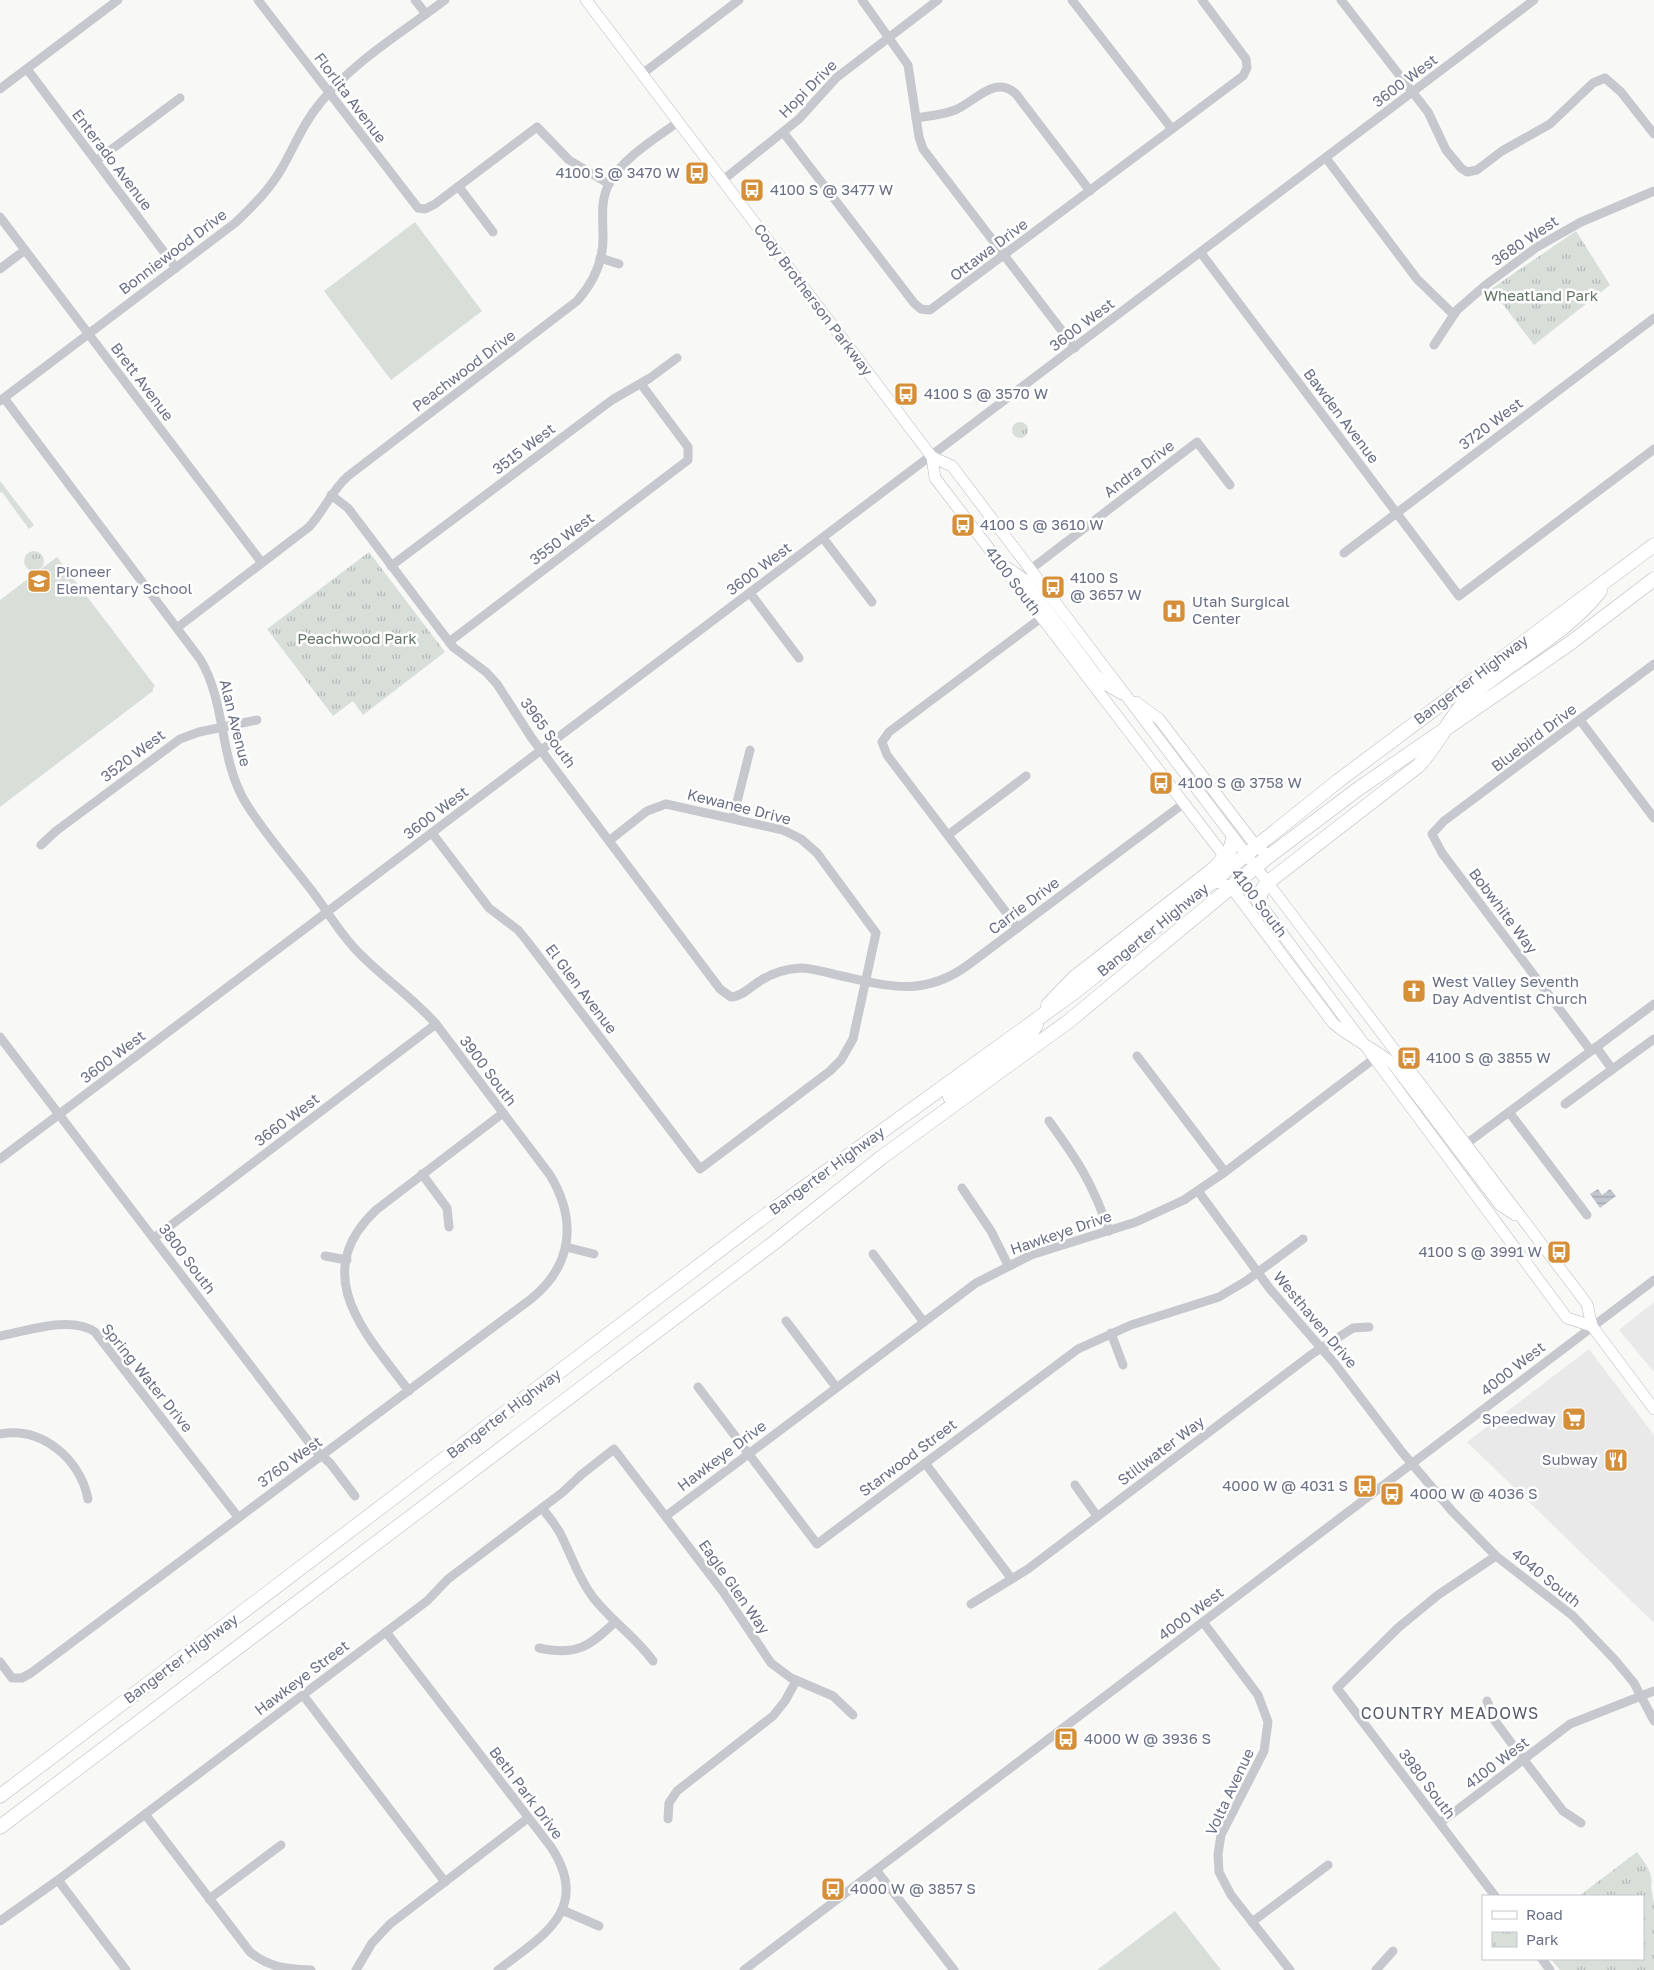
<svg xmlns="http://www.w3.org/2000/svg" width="1654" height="1970" font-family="'Golos Text',sans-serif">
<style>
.built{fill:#e9e9e9}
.grass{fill:#d8dfd8}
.park{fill:url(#park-tufts)}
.water{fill:url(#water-rules)}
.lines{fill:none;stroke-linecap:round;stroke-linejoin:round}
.major-casing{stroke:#b8b9bf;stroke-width:12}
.highway-casing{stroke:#b9babf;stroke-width:15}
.minor{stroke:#c7c8cd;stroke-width:9}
.major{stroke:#fff;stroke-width:11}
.highway{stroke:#fff;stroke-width:14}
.labels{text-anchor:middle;stroke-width:5;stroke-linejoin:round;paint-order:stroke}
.street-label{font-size:15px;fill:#6a7085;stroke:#fff}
.poi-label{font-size:15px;fill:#6a7085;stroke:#fff;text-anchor:start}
.park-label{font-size:15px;fill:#647766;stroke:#fff}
.neighbourhood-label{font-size:16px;letter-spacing:1px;fill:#575c6a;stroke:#fff}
</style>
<defs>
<pattern id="park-tufts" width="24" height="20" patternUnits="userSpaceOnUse" patternTransform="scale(1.25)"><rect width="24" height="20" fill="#d8dfd8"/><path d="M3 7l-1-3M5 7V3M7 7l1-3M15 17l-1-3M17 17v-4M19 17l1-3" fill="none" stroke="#b3b9b5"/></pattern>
<pattern id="water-rules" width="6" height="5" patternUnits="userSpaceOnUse" patternTransform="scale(1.25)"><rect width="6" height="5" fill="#c1c5cd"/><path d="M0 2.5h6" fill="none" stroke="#a1a4ac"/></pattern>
</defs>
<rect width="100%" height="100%" fill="#f8f8f6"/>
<g class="built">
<polygon points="1654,1302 1654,1372 1619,1330"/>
<polygon points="1589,1349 1654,1435 1654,1623 1467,1442"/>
</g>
<g class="grass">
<polygon points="415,222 482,311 391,380 324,291"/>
<polygon points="0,481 34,525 29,529 2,492 0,493"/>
<polygon points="57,557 155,686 153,688 153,691 0,807 0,600"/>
<polygon points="1175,1911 1221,1970 1097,1970"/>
</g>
<g class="park">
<polygon points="1576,231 1610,285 1534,345 1491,289"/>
<circle cx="1020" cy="430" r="8"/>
<circle cx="34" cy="561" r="10"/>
<polygon points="369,552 445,652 363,715 353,701 333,716 267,629"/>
<path d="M1637 1852C1646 1864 1654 1874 1651 1888L1654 1903V1970H1560L1551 1959H1643V1896H1579Z"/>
</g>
<polygon class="water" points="1598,1189 1602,1195 1610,1189 1616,1196 1600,1208 1590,1194"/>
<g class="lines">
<g class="major-casing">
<g id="major">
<polyline points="586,0 932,457 935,478 1241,878 1567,1318 1592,1326"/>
<path d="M932 457 952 466C1164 745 1375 1025 1587 1304L1592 1326 1654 1409"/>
<polyline points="1008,568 1025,580 1096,675 1105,684 1122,694"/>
<polyline points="1136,702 1159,719 1256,846 1269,856"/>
<path d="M1208 885 1219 882 1231 887 1333 1023C1352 1040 1375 1048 1393 1064L1500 1205 1515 1215"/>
</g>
</g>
<g class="highway-casing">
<g id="highway">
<path d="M1259 902 1261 892 1267 883 1418 766C1439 745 1450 714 1473 694 1514 659 1566 634 1600 591"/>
<polyline points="1048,1005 1074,978 1215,868 1230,850 1233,839"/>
<path d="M950 1097C973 1080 1024 1050 1036 1025"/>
<polyline points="0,1796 758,1221 1076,991 1338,781 1654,545"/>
<polyline points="0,1827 771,1245 882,1157 1069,1021 1269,856 1358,789 1569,644 1654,579"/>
</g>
</g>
<g class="minor">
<polyline points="258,0 418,208 425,209 435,204 537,127 569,160 609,184"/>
<polyline points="415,0 426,14"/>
<polyline points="862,0 908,65 919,137 923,149 1075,348"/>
<polyline points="1072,0 1172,129"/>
<polyline points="1341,0 1428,112 1446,150 1461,168 1467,172 1477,170 1502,151 1550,124 1593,83 1605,78 1621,92 1654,134"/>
<polyline points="27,69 176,268"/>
<polyline points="642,74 739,0"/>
<polyline points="0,89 118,0"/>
<path d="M916 118C929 116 943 115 955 110 975 102 995 74 1016 94L1090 191"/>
<polyline points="783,132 914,303 921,309 930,310 1243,76 1247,68 1246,59 1202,0"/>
<polyline points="1326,158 1417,279 1453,314"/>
<polyline points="96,161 180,98"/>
<polyline points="723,180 799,119 836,78 938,0"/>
<polyline points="459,187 493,232"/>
<polyline points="0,217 262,563"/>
<polyline points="1201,253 1459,596 1654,449"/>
<polyline points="600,258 619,264"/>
<polyline points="0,269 25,250"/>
<polyline points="1434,345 1457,310 1487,284 1537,247 1581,222 1654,191"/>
<path d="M0 401 235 223C253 206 270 189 282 168 295 145 304 122 321 102 354 61 403 32 445 0"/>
<path d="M331 495 348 508 453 647 486 672 497 684 531 737 720 989 731 997C742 997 751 986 760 981 772 973 786 969 800 968 812 968 825 972 837 975 887 986 923 998 968 965L1183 804"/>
<polyline points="823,538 872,602"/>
<polyline points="1344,553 1654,318"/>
<polyline points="391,566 612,400 650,378 677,358"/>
<polyline points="1031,569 1197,442 1230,485"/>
<polyline points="750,593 799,658"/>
<path d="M178 627 309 527C324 511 331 491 348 476L577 301C593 283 604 260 603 235 603 217 600 199 610 182 624 157 655 139 678 122"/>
<polyline points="449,642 688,460 688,447 641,384"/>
<polyline points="1580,720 1654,818"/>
<polyline points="733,818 750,750"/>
<polyline points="432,833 489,908 518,930 527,941 700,1169 830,1071 841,1060 853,1039 876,933 817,853 801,839 783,830 666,804 647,811 610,840"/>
<polyline points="948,835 1026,776"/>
<polyline points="41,845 56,831 180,739 199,732 257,720"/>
<polyline points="1018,928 887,755 882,742 889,732 1041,618"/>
<polyline points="0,1037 314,1449 330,1463 355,1496"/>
<polyline points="1596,1047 1612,1069"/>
<polyline points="1591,1051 1442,853 1432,834 1444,821 1654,664"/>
<polyline points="1137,1056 1225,1172"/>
<polyline points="1565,1104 1654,1039"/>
<polyline points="1509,1112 1587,1215"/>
<path d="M1049 1121C1078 1161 1093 1184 1109 1231"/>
<polyline points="1466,1144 1654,1004"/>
<polyline points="0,1159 1534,0"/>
<polyline points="422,1174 447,1208 449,1227"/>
<polyline points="962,1188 991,1231 1008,1265"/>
<polyline points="1198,1191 1270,1289 1335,1364 1402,1452 1452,1511 1496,1556 1573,1616 1615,1660 1634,1683 1654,1721"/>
<polyline points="154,1238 436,1024"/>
<polyline points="566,1247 594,1254"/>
<polyline points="873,1254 923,1321"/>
<polyline points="325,1256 347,1260"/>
<polyline points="786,1321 836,1387"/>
<polyline points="1111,1333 1123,1365"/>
<path d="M0 1336C26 1331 72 1315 95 1332L238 1517"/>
<polyline points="698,1387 817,1544 1078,1349 1131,1325 1219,1297 1246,1281 1303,1239"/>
<path d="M409 1391C367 1335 307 1275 376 1210L503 1113"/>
<path d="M0 1434C42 1426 80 1459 88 1499"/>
<polyline points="925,1463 1011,1578"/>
<polyline points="1075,1485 1097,1516"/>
<path d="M542 1508C549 1517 557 1526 562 1537 572 1557 578 1577 592 1596 610 1620 635 1636 653 1661"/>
<polyline points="666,1516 976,1283 1031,1255 1136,1222 1184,1200 1225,1172 1375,1058"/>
<polyline points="971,1604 1028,1569 1312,1354 1353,1328 1369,1327"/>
<polyline points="1203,1622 1258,1695 1268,1722 1264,1751 1221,1835 1218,1854 1219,1872 1231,1895 1290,1970"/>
<path d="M386 1632 551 1847C592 1909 543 1936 498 1970"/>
<path d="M539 1648C576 1656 589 1647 615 1622"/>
<path d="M0 1662 12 1678H22L31 1673 531 1299C573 1265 577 1220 550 1175L436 1024C413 998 385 979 361 955 341 936 329 913 312 891 290 862 263 832 244 800 219 756 226 702 200 659L4 398"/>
<polyline points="303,1695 445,1882"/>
<polyline points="1487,1701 1495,1721 1524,1760 1563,1811 1581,1823"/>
<path d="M145 1814 250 1952C270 1968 287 1969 311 1970"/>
<polyline points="668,1819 669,1803 677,1791 773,1716 785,1701 796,1681"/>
<polyline points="1440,1823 1570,1724 1654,1691"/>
<polyline points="876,1870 954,1970"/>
<polyline points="58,1880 126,1970"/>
<polyline points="1495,1896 1337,1688 1399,1627 1438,1595 1496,1556"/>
<polyline points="209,1899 281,1845"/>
<polyline points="562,1910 599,1926"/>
<polyline points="0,1921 58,1880 427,1601 448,1579 563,1492 581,1475 614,1449 724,1593 771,1663 791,1678 833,1696 853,1715"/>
<polyline points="1252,1922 1328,1865"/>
<polyline points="1542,1959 1550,1970"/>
<polyline points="356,1970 372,1943 390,1924 528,1818"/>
<polyline points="744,1970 1654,1280"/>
<polyline points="1376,1970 1393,1951"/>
</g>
<use href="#major" class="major"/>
<use href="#highway" class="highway"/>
</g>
<defs>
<g id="bus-square" transform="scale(1.25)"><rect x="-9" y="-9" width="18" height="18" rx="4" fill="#d58f39" stroke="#fff"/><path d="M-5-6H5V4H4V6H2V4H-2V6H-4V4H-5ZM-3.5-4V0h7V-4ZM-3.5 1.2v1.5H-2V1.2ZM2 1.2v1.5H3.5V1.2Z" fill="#fff"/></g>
<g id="school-square" transform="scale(1.25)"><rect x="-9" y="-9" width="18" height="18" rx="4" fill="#d58f39" stroke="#fff"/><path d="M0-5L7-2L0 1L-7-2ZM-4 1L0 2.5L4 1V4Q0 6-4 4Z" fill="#fff"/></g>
<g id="hospital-square" transform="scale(1.25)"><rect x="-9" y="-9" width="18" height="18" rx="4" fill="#d58f39" stroke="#fff"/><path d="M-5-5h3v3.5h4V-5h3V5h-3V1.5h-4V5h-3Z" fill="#fff"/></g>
<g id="church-square" transform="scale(1.25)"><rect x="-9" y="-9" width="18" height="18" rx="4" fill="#d58f39" stroke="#fff"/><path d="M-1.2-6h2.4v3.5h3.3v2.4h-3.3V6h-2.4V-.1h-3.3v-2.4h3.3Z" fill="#fff"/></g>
<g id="supermarket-square" transform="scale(1.25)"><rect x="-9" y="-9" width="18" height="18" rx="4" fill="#d58f39" stroke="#fff"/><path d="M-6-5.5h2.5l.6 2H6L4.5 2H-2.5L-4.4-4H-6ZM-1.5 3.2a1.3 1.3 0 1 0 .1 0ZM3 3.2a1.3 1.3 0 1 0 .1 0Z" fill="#fff"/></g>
<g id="restaurant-square" transform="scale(1.25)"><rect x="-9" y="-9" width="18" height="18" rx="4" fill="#d58f39" stroke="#fff"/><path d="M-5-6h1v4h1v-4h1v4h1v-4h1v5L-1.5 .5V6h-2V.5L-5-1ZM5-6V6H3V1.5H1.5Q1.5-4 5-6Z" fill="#fff"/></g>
</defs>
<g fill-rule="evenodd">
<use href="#bus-square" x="697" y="173"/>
<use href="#bus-square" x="752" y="190"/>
<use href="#bus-square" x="906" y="394"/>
<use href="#bus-square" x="963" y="525"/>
<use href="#school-square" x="39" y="581"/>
<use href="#bus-square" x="1053" y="587"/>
<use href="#hospital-square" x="1174" y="611"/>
<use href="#bus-square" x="1161" y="783"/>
<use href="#church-square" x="1414" y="991"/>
<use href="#bus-square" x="1409" y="1058"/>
<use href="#bus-square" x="1559" y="1252"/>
<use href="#supermarket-square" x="1574" y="1419"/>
<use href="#restaurant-square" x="1616" y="1460"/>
<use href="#bus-square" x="1365" y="1486"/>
<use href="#bus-square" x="1392" y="1494"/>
<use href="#bus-square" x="1066" y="1739"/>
<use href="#bus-square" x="833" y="1889"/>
</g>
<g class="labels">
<g class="street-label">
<text transform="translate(1405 81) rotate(-37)" y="5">3600 West</text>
<text transform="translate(808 89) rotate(-45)" y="5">Hopi Drive</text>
<text transform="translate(350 98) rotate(53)" y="5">Florlita Avenue</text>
<text transform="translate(112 160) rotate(53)" y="5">Enterado Avenue</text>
<text transform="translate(1525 241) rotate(-34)" y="5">3680 West</text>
<text transform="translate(989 250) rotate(-37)" y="5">Ottawa Drive</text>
<text transform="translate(173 252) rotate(-37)" y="5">Bonniewood Drive</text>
<text transform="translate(813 300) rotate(53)" y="5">Cody Brotherson Parkway</text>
<text transform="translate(1082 325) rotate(-37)" y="5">3600 West</text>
<text transform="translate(464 371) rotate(-37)" y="5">Peachwood Drive</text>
<text transform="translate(142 382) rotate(53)" y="5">Brett Avenue</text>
<text transform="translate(1341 416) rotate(53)" y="5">Bawden Avenue</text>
<text transform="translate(1491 424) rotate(-37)" y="5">3720 West</text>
<text transform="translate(524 449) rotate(-37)" y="5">3515 West</text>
<text transform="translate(1139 469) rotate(-37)" y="5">Andra Drive</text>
<text transform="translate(562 539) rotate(-37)" y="5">3550 West</text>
<text transform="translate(759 569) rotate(-37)" y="5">3600 West</text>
<text transform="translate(1013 581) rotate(53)" y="5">4100 South</text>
<text transform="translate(1471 680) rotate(-37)" y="5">Bangerter Highway</text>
<text transform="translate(235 723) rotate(76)" y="5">Alan Avenue</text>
<text transform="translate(548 733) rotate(54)" y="5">3965 South</text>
<text transform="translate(1534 738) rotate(-37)" y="5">Bluebird Drive</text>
<text transform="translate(133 756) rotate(-37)" y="5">3520 West</text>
<text transform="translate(739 807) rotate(14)" y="5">Kewanee Drive</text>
<text transform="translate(436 813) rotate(-37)" y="5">3600 West</text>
<text transform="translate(1259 903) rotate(53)" y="5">4100 South</text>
<text transform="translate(1024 906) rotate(-37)" y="5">Carrie Drive</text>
<text transform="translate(1503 911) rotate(53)" y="5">Bobwhite Way</text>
<text transform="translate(1153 930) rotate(-39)" y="5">Bangerter Highway</text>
<text transform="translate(581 989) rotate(53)" y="5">El Glen Avenue</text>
<text transform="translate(113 1057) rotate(-37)" y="5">3600 West</text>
<text transform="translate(488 1071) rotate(53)" y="5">3900 South</text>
<text transform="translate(287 1120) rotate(-37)" y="5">3660 West</text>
<text transform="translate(827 1171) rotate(-36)" y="5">Bangerter Highway</text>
<text transform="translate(1061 1233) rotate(-19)" y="5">Hawkeye Drive</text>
<text transform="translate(187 1259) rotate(53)" y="5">3800 South</text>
<text transform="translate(1315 1320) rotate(50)" y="5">Westhaven Drive</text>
<text transform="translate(1513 1369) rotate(-38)" y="5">4000 West</text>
<text transform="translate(147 1378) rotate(51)" y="5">Spring Water Drive</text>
<text transform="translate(504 1414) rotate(-37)" y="5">Bangerter Highway</text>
<text transform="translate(1161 1451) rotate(-37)" y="5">Stillwater Way</text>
<text transform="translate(722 1456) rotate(-37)" y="5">Hawkeye Drive</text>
<text transform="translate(908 1458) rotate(-37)" y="5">Starwood Street</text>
<text transform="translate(290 1462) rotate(-36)" y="5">3760 West</text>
<text transform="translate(1546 1578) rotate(39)" y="5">4040 South</text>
<text transform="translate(734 1587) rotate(55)" y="5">Eagle Glen Way</text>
<text transform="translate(1191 1614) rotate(-37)" y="5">4000 West</text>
<text transform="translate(181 1659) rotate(-37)" y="5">Bangerter Highway</text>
<text transform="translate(302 1678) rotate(-37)" y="5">Hawkeye Street</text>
<text transform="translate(1497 1763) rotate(-37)" y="5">4100 West</text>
<text transform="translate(1427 1784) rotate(53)" y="5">3980 South</text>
<text transform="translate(1230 1792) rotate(-65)" y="5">Volta Avenue</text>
<text transform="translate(526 1793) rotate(53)" y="5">Beth Park Drive</text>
</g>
<g class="poi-label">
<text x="680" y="178" text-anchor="end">4100 S @ 3470 W</text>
<text x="770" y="195">4100 S @ 3477 W</text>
<text x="924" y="399">4100 S @ 3570 W</text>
<text x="980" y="530">4100 S @ 3610 W</text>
<text x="56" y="577">Pioneer<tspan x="56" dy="17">Elementary School</tspan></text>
<text x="1070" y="583">4100 S<tspan x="1070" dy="17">@ 3657 W</tspan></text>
<text x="1192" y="607">Utah Surgical<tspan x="1192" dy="17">Center</tspan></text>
<text x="1178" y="788">4100 S @ 3758 W</text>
<text x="1432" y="987">West Valley Seventh<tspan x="1432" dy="17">Day Adventist Church</tspan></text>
<text x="1426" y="1063">4100 S @ 3855 W</text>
<text x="1542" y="1257" text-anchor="end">4100 S @ 3991 W</text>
<text x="1556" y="1424" text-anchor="end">Speedway</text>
<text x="1598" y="1465" text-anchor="end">Subway</text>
<text x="1348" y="1491" text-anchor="end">4000 W @ 4031 S</text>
<text x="1410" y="1499">4000 W @ 4036 S</text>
<text x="1084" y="1744">4000 W @ 3936 S</text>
<text x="850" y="1894">4000 W @ 3857 S</text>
</g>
<g class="park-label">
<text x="1541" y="301">Wheatland Park</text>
<text x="357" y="644">Peachwood Park</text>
</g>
<g class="neighbourhood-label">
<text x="1450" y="1719">COUNTRY MEADOWS</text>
</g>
</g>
<rect x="1482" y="1895" width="162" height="65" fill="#ffffff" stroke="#c3c6ce"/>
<rect x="1492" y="1911" width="25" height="8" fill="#ffffff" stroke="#c3c6ce"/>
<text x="1526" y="1920" font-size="15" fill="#6a7085">Road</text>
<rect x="1492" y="1932" width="25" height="15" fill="url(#park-tufts)" stroke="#c3c6ce"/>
<text x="1526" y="1945" font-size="15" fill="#6a7085">Park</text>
</svg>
